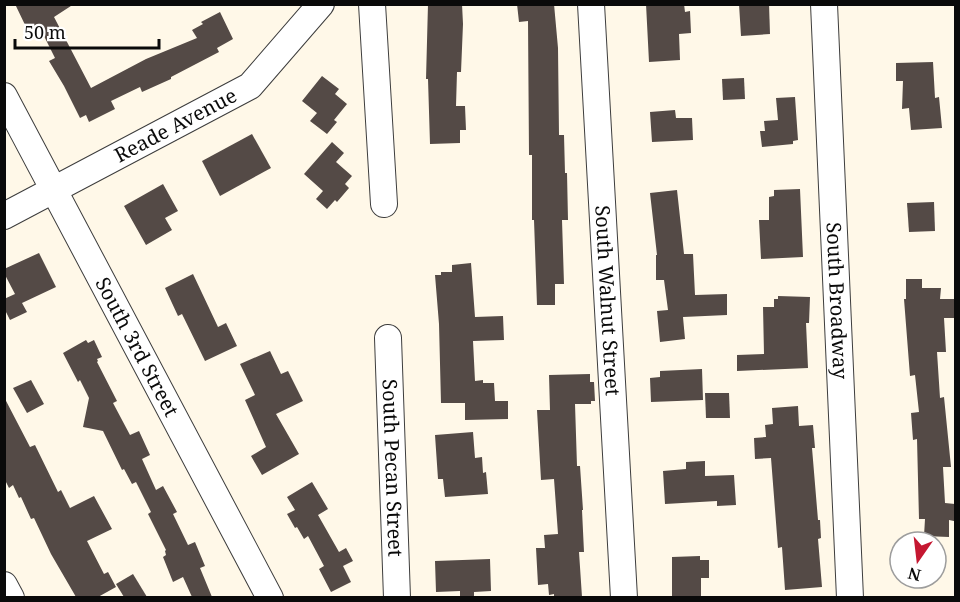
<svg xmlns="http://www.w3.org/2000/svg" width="960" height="602" font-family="'Noto Serif',serif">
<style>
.building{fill:#544a46}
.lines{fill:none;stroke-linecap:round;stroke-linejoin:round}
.minor-casing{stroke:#3d3d3d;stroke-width:28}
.minor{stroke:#fff;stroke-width:26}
.labels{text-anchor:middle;stroke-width:6;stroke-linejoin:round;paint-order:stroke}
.street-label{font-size:20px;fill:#0a0a0a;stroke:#fff}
</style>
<rect width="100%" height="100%" fill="#fff8e8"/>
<g class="building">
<polygon points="15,4 74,4 54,17 91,88 146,59 197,38 192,30 203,24 201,22 220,12 233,39 217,48 219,52 171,77 171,79 142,92 140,87 111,101 115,109 89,122 86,115 80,118 64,86 49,61 55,58 38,24 27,29"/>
<polygon points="428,4 462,4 463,24 461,72 457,72 456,106 465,106 466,130 460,130 460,143 430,144 428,79 426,79"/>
<polygon points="517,4 554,4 558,48 559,135 564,135 565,173 567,173 568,220 562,220 564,284 555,284 555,305 537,305 534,220 532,220 532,155 529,155 528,21 519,22"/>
<polygon points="646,4 684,4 685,12 690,11 691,33 679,34 680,60 649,62"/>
<polygon points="739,4 769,4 770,34 741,36"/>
<polygon points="933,62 935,98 939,97 942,128 911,130 909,108 902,109 903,81 896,81 896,63"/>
<polygon points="322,76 339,89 335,94 347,104 334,120 337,122 327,134 310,121 317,113 302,101"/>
<polygon points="744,78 745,99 723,100 722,79"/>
<polygon points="795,97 798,140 793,141 793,144 762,147 760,131 765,131 764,121 778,120 776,98"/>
<polygon points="675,110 676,118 692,118 693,140 652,142 650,112"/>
<polygon points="252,134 271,168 220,196 202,161"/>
<polygon points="332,142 344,153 336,162 352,176 345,184 349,188 337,202 335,200 327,209 316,199 323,191 304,174"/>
<polygon points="163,184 178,211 165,218 172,230 146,245 124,206"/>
<polygon points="800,189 803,257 761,259 759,220 769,220 769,197 774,196 774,190"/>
<polygon points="677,190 684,254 693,254 695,295 727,294 727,315 683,317 685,339 660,342 657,311 668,310 664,280 656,280 656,255 657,255 650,193"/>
<polygon points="934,202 935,231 909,232 907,203"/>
<polygon points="39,253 56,287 22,303 27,312 10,320 4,308 4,299 15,294 4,273 4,269"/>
<polygon points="471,263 475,317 503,316 504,340 473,341 475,381 483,380 483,383 494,383 495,401 508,401 508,419 465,420 465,403 441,403 439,324 435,275 441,275 441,272 452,272 452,265"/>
<polygon points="193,274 218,327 226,323 237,346 205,361 182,314 178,316 165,288"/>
<polygon points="906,279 922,279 922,288 941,288 940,299 956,299 956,318 944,318 946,352 937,352 940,398 944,397 951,467 943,467 945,503 955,504 954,521 949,520 949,537 924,536 925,519 919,519 917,439 913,440 911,413 919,412 915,375 910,376 904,299 906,299"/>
<polygon points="778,296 810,297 809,323 806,323 808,368 737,371 737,355 764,354 763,307 774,307 774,299 778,299"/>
<polygon points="86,340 88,343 94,340 102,357 97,359 98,361 97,362 117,401 113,403 130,435 139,431 150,455 142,459 156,490 163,486 177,512 173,514 188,545 195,542 205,566 200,568 212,597 192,597 183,577 173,582 163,557 166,555 165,551 166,550 148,514 151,512 136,482 132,484 124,469 122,470 103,431 83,427 89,398 80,380 78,382 63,353"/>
<polygon points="270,351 281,374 288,371 303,401 276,414 299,454 262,475 251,456 266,447 245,400 255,395 240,364"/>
<polygon points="702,369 703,400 651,402 650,378 660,377 660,371"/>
<polygon points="590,374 590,382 594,382 595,401 591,401 591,404 575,404 577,466 580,466 583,510 582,510 584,552 579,552 582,597 554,597 554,594 549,595 548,584 538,585 536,548 545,548 544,535 558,534 554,479 541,480 537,410 550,410 549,375"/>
<polygon points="31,380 44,404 27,413 13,388"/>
<polygon points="705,393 729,393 730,418 706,418"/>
<polygon points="4,397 30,447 35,445 58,492 61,490 70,508 94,496 112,529 87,541 104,574 108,572 116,587 98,597 76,597 51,554 34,518 31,519 21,497 19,498 13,485 9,488 4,478"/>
<polygon points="798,406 799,426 813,425 815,448 812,448 818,520 820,520 821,538 818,539 822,587 785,590 782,547 778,548 771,458 755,459 754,438 766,437 765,425 773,424 772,408"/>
<polygon points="473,432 475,458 482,457 483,473 486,472 488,494 445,497 443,479 438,479 435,435"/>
<polygon points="705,461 705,476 734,475 736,505 717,506 717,501 665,504 663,471 686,469 686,462"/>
<polygon points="312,482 328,509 318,515 339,552 346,548 353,561 343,566 351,582 331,592 319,569 324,566 308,536 304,539 297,527 295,528 287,514 295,510 287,497"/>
<polygon points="700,556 700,560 709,560 709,578 701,578 701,597 672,597 672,557"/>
<polygon points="490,559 491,591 474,592 474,597 460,597 460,591 436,592 435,561"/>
<polygon points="133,574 147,597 124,597 116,584"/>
</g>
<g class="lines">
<g class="minor-casing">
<g id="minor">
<polyline points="372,4 384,204"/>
<path id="s1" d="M591 4 624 598"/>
<path id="s2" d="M824 4 850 598"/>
<path id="s3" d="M4 96 270 598"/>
<path id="s4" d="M4 216 250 86 321 4"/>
<path id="s5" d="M388 338 397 598"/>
<polyline points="4,585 11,598"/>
</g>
</g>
<use href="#minor" class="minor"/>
</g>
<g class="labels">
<g class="street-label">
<text dy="7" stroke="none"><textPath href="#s4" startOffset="194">Reade Avenue</textPath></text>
<text dy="7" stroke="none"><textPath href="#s1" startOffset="297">South Walnut Street</textPath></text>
<text dy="7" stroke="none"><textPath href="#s2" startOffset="297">South Broadway</textPath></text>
<text dy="7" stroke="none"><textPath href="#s3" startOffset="284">South 3rd Street</textPath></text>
<text dy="7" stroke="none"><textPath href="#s5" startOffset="130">South Pecan Street</textPath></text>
</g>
</g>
<rect width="960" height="602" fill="none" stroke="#0a0a0a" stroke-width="12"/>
<g transform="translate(918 560) rotate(194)"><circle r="28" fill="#ffffff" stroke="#9d9d9d" stroke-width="1.5"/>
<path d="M0-4.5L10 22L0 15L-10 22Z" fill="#c51731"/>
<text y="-9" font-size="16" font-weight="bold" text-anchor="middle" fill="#0a0a0a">N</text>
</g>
<path d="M15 39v9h144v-9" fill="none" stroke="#0a0a0a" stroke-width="3"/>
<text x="24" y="39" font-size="18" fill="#0a0a0a" stroke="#ffffff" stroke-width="4.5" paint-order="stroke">50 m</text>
</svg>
